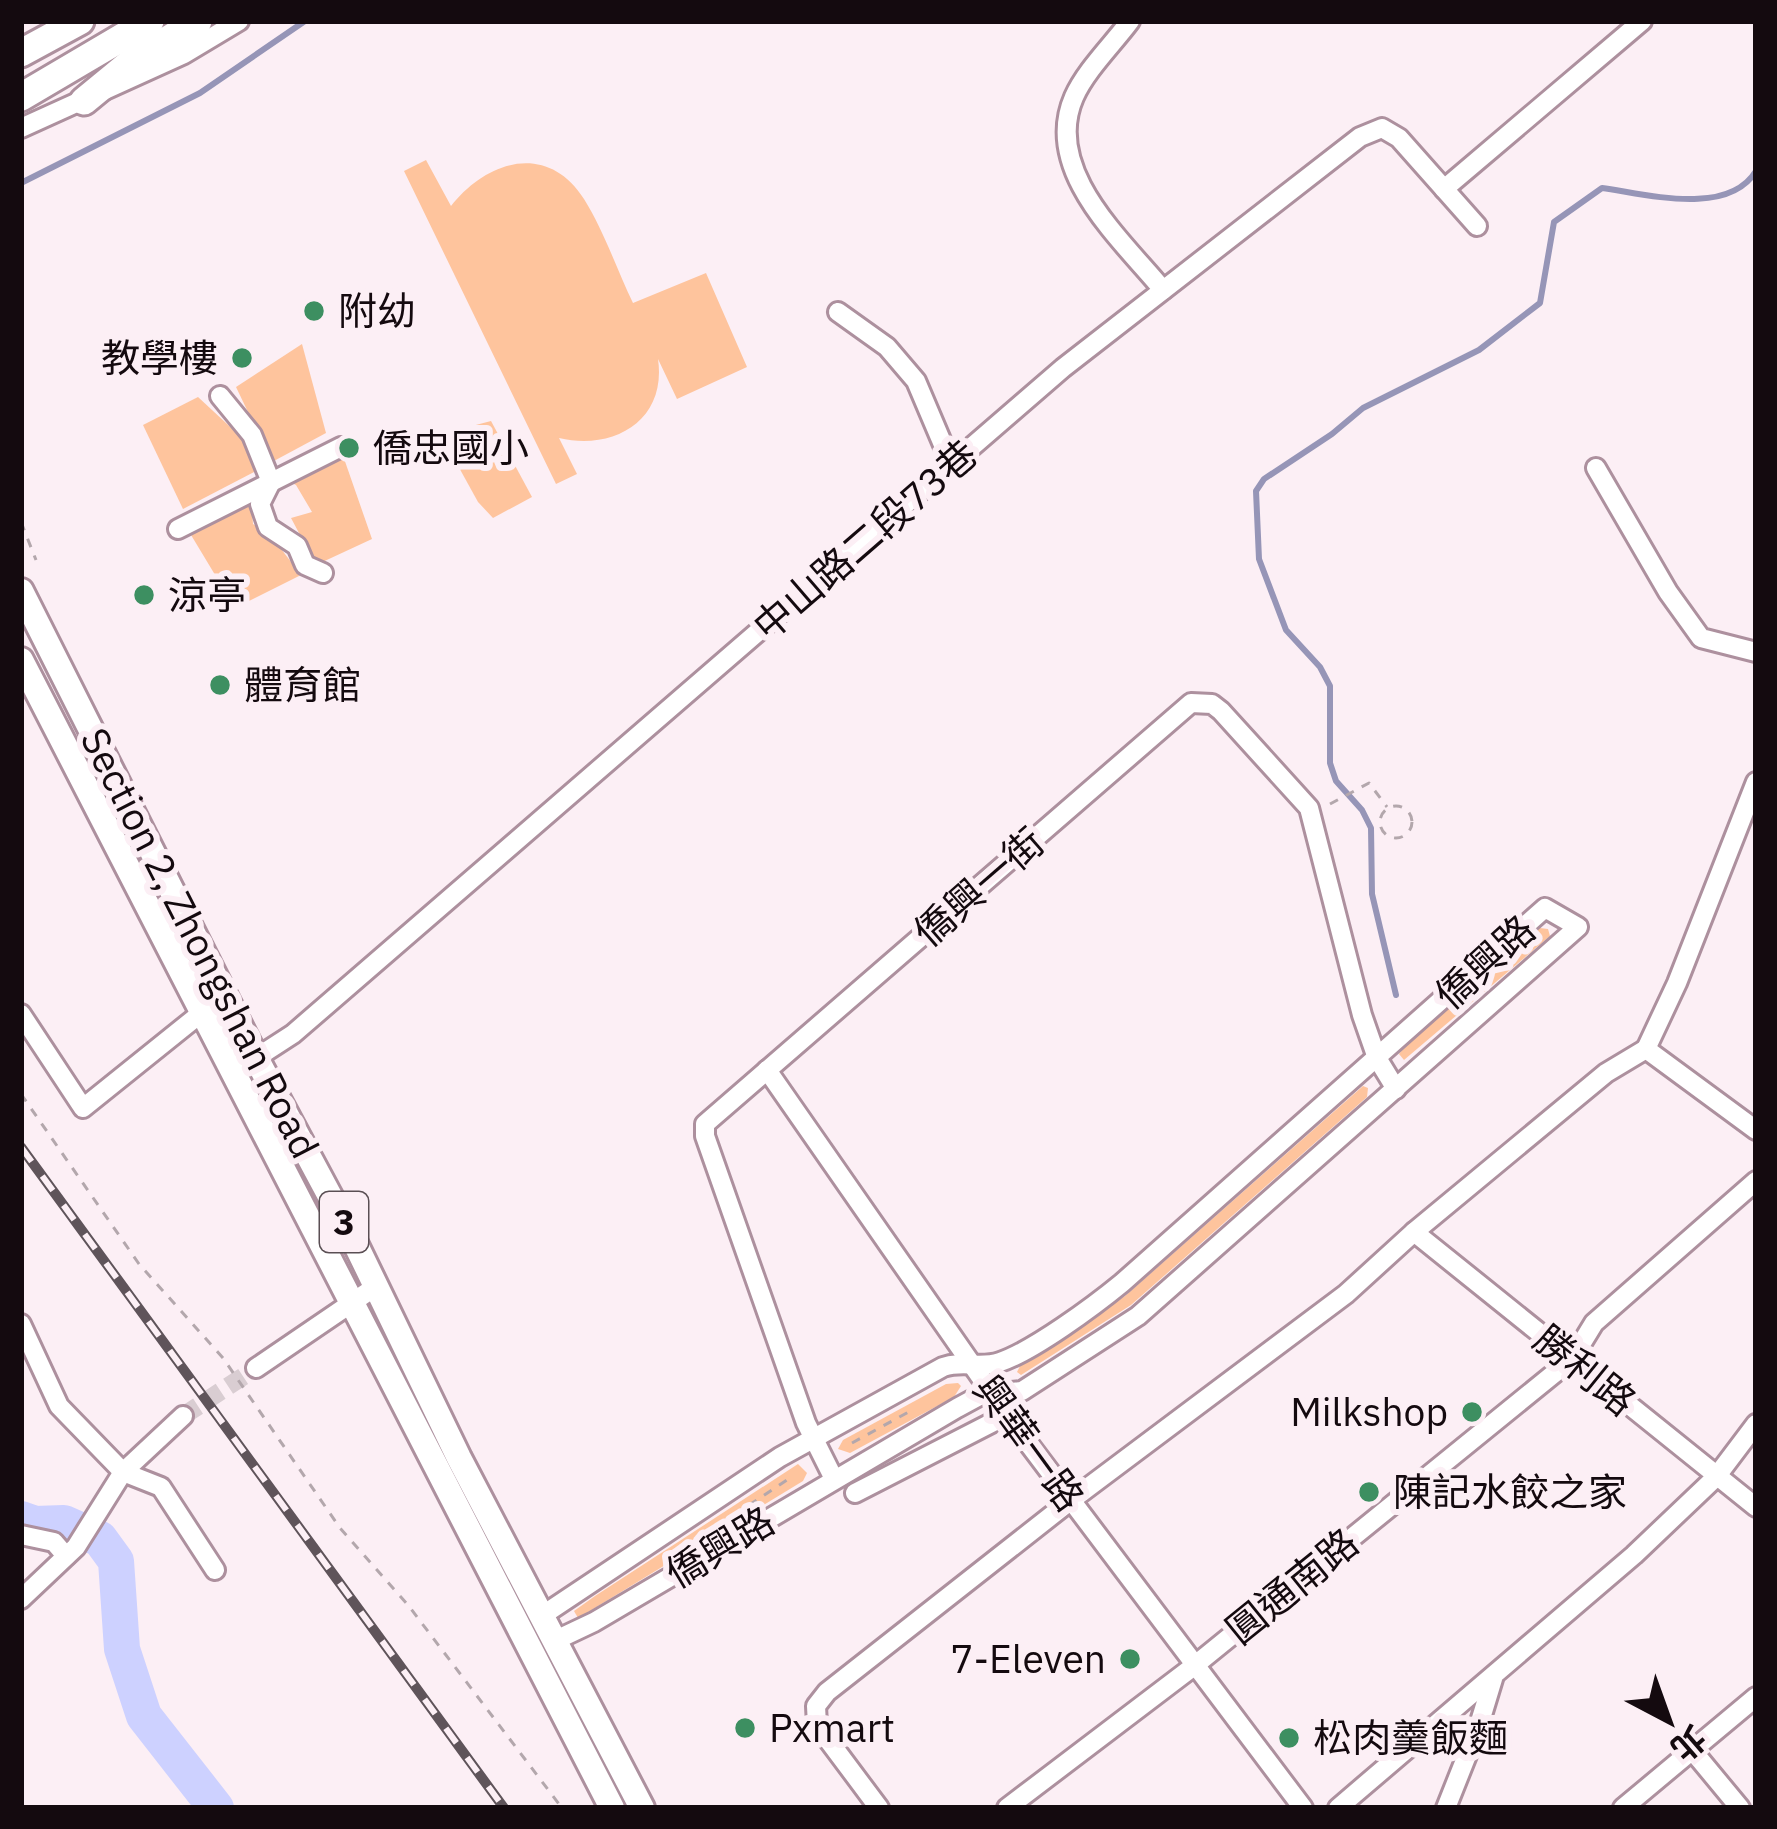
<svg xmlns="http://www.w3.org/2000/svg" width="1777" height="1829" font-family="'IBM Plex Sans','Noto Sans TC',sans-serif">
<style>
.green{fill:#fec49d}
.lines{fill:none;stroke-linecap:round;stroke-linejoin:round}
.stream{stroke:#9695b7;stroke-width:6}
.river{stroke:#cdd1ff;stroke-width:36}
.minor-tunnel{stroke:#d9cdd2;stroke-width:18;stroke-dasharray:18 9;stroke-linecap:butt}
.minor-casing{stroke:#ad909e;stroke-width:24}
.major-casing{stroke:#ad909e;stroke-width:30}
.highway-casing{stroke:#ad909e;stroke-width:33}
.path{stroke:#b3a7ac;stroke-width:3;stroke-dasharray:9 9;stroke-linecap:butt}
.minor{stroke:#fff;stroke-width:18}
.major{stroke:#fff;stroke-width:24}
.highway{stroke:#fff;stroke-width:27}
.rail-casing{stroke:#5f545a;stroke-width:10}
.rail{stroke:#fceff5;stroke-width:6;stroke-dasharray:18;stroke-linecap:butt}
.poi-dot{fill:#3d8f61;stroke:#fceff5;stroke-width:4.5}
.labels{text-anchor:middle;stroke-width:12;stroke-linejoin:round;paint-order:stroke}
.shield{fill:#fceff5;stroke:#5a4f54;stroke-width:3}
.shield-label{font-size:36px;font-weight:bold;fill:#140a0f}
.poi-label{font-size:39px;fill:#140a0f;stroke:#fceff5;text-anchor:start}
.street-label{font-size:39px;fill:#140a0f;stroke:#fceff5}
</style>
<rect width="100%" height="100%" fill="#fceff5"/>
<g class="green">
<path d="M426 160 451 206C486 161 547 141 584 199 604 231 617 270 633 303L706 273 747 367 677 399 658 359C667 421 613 451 559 438L577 474 556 484 404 171Z"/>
<polygon points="302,344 326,433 272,462 236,387"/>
<polygon points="198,397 254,449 256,471 183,509 143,425"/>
<polygon points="491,421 532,497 493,518 478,502 446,444 472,426"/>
<polygon points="340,447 372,539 316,565 291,518 312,512 296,485 288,481"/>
<polygon points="251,499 253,524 272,537 301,575 235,608 185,525"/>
<polygon points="1540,928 1548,929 1550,936 1404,1060 1399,1054 1405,1046"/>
<polygon points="1363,1086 1368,1088 1367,1097 1131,1305 1021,1375 1017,1372 1021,1364 1125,1296"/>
<polygon points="958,1383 961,1386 954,1397 850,1453 838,1449 843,1440 946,1384"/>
<polygon points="798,1464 807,1473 803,1481 585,1614 578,1618 574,1611 595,1596"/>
</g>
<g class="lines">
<g class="stream">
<polyline points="21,183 200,93 305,21"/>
<path d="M1396 995 1372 894 1371 828 1362 810 1336 781 1330 763V686L1320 667 1286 630 1259 559 1256 491 1264 479 1332 434 1363 408 1479 350 1540 303 1554 222 1602 188C1646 194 1728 217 1756 171"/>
</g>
<polyline class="river" points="21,1519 35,1524 64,1523 100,1539 116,1561 122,1649 144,1716 216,1808"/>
<polyline class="minor-tunnel" points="183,1416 256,1368"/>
<g class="minor-casing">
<g id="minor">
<path d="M1130 21C1113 44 1086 70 1074 97 1042 170 1121 239 1163 290"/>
<polyline points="21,128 184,54 239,21"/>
<polyline points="1444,189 1642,21"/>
<polyline points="838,312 887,347 916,381 952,466"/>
<polyline points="220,396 252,435 271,482 260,504 268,527 297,546 305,565 323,573"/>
<polyline points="1596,468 1668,592 1701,638 1756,652"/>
<polyline points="178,529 341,447"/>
<polyline points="21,1014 83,1108 200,1014"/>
<polyline points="1646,1049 1677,983 1756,782"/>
<polyline points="1646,1049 1756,1130"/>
<polyline points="256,1058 293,1034 1063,368 1360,137 1382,128 1399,138 1477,226"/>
<polyline points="767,1070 1007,1415 1303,1808"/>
<polyline points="1414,1232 1756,1507"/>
<polyline points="21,1324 59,1406 123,1472 161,1487 215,1570"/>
<polyline points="256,1368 375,1287"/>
<polyline points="834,1479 806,1423 705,1136 705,1124 1191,703 1212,704 1221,711 1309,808 1362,1015 1377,1058 1396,1089"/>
<polyline points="855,1493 1007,1415"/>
<polyline points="21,1535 54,1542 66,1556"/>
<polyline points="21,1599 76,1547 123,1472 183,1416"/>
<path d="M543 1615 780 1457 943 1367C963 1360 980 1369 1000 1362 1033 1351 1094 1306 1122 1283L1545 908 1578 927 1138 1316 1022 1391 981 1395 957 1408 594 1622 556 1640"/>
<polyline points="1692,1750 1740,1808"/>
<polyline points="879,1808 817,1725 816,1706 827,1692 1070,1501 1346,1294 1414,1232 1606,1073 1646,1049"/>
<polyline points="1007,1808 1194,1666 1572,1359 1594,1323 1756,1181"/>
<polyline points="1338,1808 1634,1555 1716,1477 1756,1424"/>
<polyline points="1446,1808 1479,1725 1493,1679"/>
<polyline points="1623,1808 1756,1697"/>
</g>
</g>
<g class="major-casing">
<g id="major">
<polyline points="21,591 256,1058 355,1243 459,1458 642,1808"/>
<polyline points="21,660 612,1808"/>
</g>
</g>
<g class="highway-casing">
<g id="highway">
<polyline points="21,53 80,21"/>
<polyline points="21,97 150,21"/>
<polyline points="84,101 129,64 198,21"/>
</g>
</g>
<g class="path">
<polyline points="21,522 36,560"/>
<polyline points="1330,804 1369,783 1387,807"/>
<circle cx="1396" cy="822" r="16"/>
<polyline points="21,1094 139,1264 223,1358 340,1528 408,1605 562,1808"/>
<polyline points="852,1443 914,1409"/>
<polyline points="719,1525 793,1476"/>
</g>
<use href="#minor" class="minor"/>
<use href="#major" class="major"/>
<use href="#highway" class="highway"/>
<g class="rail-casing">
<polyline id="rail" points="21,1147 504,1808"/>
</g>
<use href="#rail" class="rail"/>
</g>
<g class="poi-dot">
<circle cx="314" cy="311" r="12"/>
<circle cx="242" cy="358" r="12"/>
<circle cx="349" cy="448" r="12"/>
<circle cx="144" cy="595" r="12"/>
<circle cx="220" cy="685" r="12"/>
<circle cx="1472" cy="1412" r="12"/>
<circle cx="1369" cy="1492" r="12"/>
<circle cx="1130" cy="1659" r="12"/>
<circle cx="745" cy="1728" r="12"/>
<circle cx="1289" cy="1738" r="12"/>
</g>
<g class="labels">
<rect class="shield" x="320" y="1192" width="48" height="60" rx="9"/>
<g class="shield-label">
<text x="344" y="1235">3</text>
</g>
<g class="poi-label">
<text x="338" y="325">附幼</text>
<text x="218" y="372" text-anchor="end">教學樓</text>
<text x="373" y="462">僑忠國小</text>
<text x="168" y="609">涼亭</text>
<text x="244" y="699">體育館</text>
<text x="1448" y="1426" text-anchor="end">Milkshop</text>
<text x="1393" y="1506">陳記水餃之家</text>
<text x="1106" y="1673" text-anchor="end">7-Eleven</text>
<text x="769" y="1742">Pxmart</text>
<text x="1313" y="1752">松肉羹飯麵</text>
</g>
<g class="street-label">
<text transform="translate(865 540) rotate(-41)" y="14">中山路二段73巷</text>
<text transform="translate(979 887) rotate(-41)" y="14">僑興一街</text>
<text transform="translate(200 943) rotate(63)" y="14">Section 2, Zhongshan Road</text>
<text transform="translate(1485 962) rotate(-42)" y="14">僑興路</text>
<text transform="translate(1585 1370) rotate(39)" y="14">勝利路</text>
<text transform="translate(1029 1443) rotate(54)" y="14">興華一路</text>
<text transform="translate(720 1547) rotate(-31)" y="14">僑興路</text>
<text transform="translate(1292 1586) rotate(-39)" y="14">圓通南路</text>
</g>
</g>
<rect width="1777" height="1829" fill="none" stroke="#140a0f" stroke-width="48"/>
<g transform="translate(1669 1721) rotate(139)" stroke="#fceff5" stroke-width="9" paint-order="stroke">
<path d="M0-9L21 45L0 30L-21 45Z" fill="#140a0f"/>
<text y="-18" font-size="33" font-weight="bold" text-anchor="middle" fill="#140a0f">北</text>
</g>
</svg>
